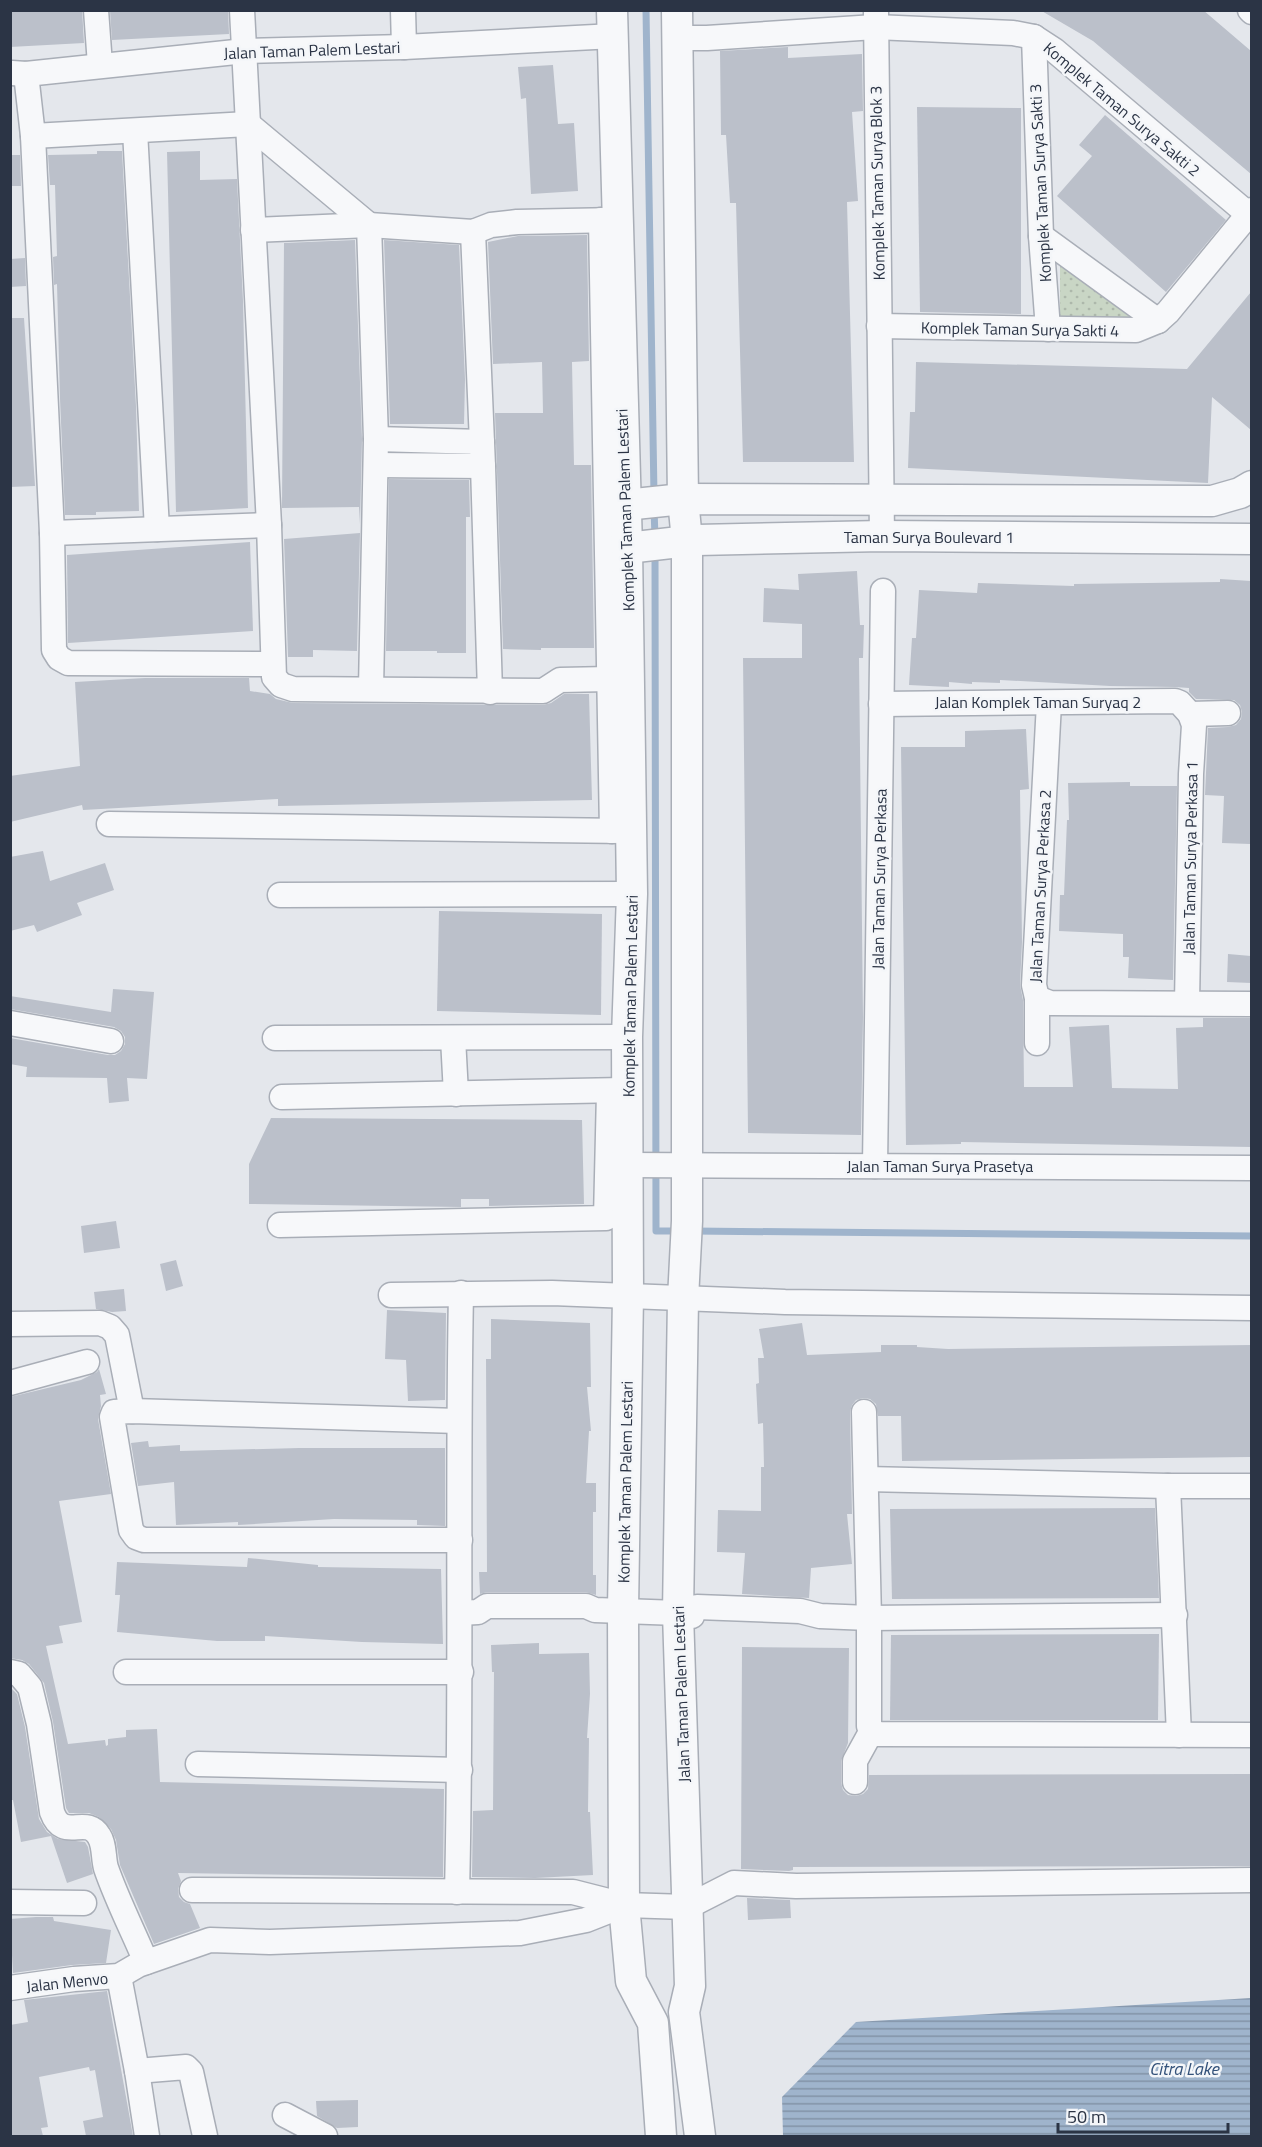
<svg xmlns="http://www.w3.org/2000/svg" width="1262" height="2147" font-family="'Titillium Web',sans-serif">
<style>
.park{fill:url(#park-dots)}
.water{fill:url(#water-rules)}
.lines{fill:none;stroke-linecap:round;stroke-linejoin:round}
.stream{stroke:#9fb4cc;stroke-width:7}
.building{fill:#bbc0ca}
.minor-casing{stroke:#a9aeb7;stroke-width:27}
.tertiary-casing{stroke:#a9aeb7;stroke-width:33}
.minor{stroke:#f7f8fa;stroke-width:24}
.tertiary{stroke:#f7f8fa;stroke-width:30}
.labels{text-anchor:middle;stroke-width:5;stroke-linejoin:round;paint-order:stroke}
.street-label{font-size:16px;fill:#2b3445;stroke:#f4f6f9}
.water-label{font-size:18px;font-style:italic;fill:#34527a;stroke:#f4f6f9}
</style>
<defs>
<pattern id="park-dots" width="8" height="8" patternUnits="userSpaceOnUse" patternTransform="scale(1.5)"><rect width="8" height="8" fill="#c9d6c5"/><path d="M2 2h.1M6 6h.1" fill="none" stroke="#adb8ab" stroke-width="1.8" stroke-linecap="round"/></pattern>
<pattern id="water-rules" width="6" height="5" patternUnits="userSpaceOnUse" patternTransform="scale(1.5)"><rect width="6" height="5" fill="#9fb4cc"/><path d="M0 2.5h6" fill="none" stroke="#8293a7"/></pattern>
</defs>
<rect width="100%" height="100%" fill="#e4e7ec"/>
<polygon class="park" points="1060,256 1141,316 1124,322 1060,319"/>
<polygon class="water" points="1251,1998 1251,2136 783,2136 782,2097 856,2022"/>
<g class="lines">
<g class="stream">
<polyline points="646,10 654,495"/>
<polyline points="654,509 655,537"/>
<polyline points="655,551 656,1231 679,1231"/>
<polyline points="693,1231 1252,1236"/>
</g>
</g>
<g class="building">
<polygon points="10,10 82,10 84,43 10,47"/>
<polygon points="110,10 228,10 229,34 112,40"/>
<polygon points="1040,10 1203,10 1251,51 1251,174 1093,41"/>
<polygon points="788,47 788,58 862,54 863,111 852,112 858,201 847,202 854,462 743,462 736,203 730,203 726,135 721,135 720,51"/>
<polygon points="553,65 558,124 574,123 578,191 531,194 526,98 521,99 518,67"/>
<polygon points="917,107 1021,108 1021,314 920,312"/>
<polygon points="1105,115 1226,220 1166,292 1057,196 1092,156 1079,145"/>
<polygon points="97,151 122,151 136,406 139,511 96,512 96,515 65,515 60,399 57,284 54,285 53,257 57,256 55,185 50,185 48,155 97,154"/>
<polygon points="200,151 200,180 237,179 243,301 248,508 176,512 167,152"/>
<polygon points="10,155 20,155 21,186 10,186"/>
<polygon points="587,235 589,361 572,362 574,465 591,465 594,648 541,648 541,650 503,649 495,413 543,413 542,362 493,364 488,242 518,236"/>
<polygon points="355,240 362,439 360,524 359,507 282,508 282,505 284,243"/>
<polygon points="384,240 459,245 465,379 464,424 390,424"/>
<polygon points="25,258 26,286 10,287 10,259"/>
<polygon points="1251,292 1251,430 1212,397 1208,483 908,468 910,412 915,412 916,362 1187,369"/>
<polygon points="10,318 24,318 35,486 10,487"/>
<polygon points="389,479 469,480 470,517 466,517 466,653 437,653 437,651 386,651"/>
<polygon points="360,533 357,651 313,650 313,657 288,657 284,539"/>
<polygon points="250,542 253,631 68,643 67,555"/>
<polygon points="857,571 860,625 864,625 863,658 859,658 863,1017 861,1135 748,1133 743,658 802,658 802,624 763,622 764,588 799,590 798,574"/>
<polygon points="1220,579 1251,581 1251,819 1250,844 1222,843 1224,796 1205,795 1208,728 1228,727 1236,725 1241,719 1242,712 1240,705 1234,700 1196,699 1189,692 1189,688 1175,687 1110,686 1000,680 1000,683 972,682 972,684 949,682 949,687 909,685 912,638 916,638 919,590 977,593 978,583 1074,586 1074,584 1220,582"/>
<polygon points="145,678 249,678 250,691 270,694 276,699 293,703 543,705 551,703 564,694 589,694 592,800 278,806 278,799 83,810 82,805 10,822 10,776 80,766 75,682"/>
<polygon points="1026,729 1029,789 1020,790 1022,942 1020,985 1023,1000 1024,1087 1073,1087 1069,1027 1109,1025 1112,1088 1178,1089 1176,1028 1203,1027 1203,1018 1251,1018 1251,1147 961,1142 961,1144 906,1145 901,747 965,747 965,731"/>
<polygon points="1130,782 1130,786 1177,786 1173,980 1128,978 1129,957 1123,957 1123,934 1059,931 1060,895 1064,895 1067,820 1069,820 1068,783"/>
<polygon points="43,851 50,881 105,863 114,890 77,903 82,915 37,932 34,925 10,931 10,857"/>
<polygon points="439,911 602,914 601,1015 437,1011"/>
<polygon points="1228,954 1251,956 1251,983 1227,982"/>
<polygon points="113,989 154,992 147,1079 127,1078 129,1101 109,1103 107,1078 26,1077 27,1067 10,1064 10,1038 108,1055 115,1055 121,1051 125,1044 125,1037 121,1031 114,1027 10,1009 10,996 111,1012"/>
<polygon points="271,1118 582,1120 584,1204 489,1206 489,1199 461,1199 461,1207 249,1204 249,1164"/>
<polygon points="116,1221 120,1248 84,1253 81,1226"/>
<polygon points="176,1260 183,1286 166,1291 160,1264"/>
<polygon points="124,1289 126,1311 112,1312 96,1309 94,1292"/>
<polygon points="387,1310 446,1313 445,1400 408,1401 406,1360 385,1359"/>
<polygon points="491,1319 590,1323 591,1387 587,1387 591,1431 589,1431 586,1483 596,1483 596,1512 593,1512 593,1575 596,1575 596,1595 586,1592 487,1592 480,1594 479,1572 487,1572 486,1359 491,1359"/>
<polygon points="802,1323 807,1355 881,1352 881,1345 917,1345 917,1347 948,1349 1250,1345 1251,1457 902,1461 901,1416 878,1416 876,1404 870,1399 863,1398 856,1400 852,1405 850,1412 852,1514 847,1514 852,1564 811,1568 809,1598 742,1594 745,1553 717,1552 718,1510 761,1511 761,1467 764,1467 763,1423 758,1424 756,1384 759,1383 758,1358 764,1358 759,1329"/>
<polygon points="99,1369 106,1394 100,1395 101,1406 98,1419 111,1494 59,1501 82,1622 59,1626 63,1643 46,1646 68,1744 105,1740 106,1746 108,1745 108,1739 126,1737 126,1730 157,1729 160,1782 444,1789 443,1877 178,1873 181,1881 178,1889 179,1897 184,1902 190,1904 200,1928 154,1944 120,1865 116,1840 111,1829 99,1817 89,1813 69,1813 66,1808 53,1722 44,1683 29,1664 22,1660 10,1658 10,1397 81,1380 97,1372"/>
<polygon points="148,1441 149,1447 180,1445 180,1451 299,1448 445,1448 445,1526 417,1525 417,1520 334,1519 238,1525 238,1522 176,1525 174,1482 138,1486 131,1443"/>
<polygon points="1155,1508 1159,1598 892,1599 890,1509"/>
<polygon points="248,1558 318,1565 318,1567 441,1569 443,1644 362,1642 265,1636 265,1641 217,1641 117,1632 120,1595 115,1595 117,1562 247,1567"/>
<polygon points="1159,1634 1158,1720 890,1720 891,1635"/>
<polygon points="539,1643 539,1654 589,1653 590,1694 587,1738 589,1738 588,1812 590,1812 593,1875 535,1878 472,1877 473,1811 493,1810 494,1672 492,1672 491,1645"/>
<polygon points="742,1647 849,1648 848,1743 841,1761 841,1783 843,1790 848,1795 856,1796 863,1794 868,1789 869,1775 1251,1774 1251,1866 793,1867 793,1870 789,1871 741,1869"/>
<polygon points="10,1687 17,1694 25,1727 39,1819 47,1832 58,1839 85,1842 88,1847 93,1874 67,1883 51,1836 21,1842 13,1800 10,1800"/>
<polygon points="747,1898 790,1900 791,1918 748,1920"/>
<polygon points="36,1917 53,1917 54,1921 111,1930 106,1963 72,1965 13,1973 10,1919"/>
<polygon points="107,1991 133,2136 86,2136 83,2121 103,2117 95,2070 90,2071 89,2067 39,2077 48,2127 41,2128 43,2136 10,2136 10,2025 28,2022 24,2000"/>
<polygon points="358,2100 358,2127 337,2128 317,2116 316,2101"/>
</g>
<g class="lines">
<g class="minor-casing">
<g id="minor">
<polyline points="96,10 100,65"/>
<polyline points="242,10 269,525 274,677 281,685 293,689 543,691 560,680 609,679"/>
<polyline points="403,10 404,47"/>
<polyline points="1250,10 1252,12"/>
<polyline points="876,13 882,536"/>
<polyline points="1034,37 1041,236 1048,329"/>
<polyline points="678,38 707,38 875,27 1013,33 1034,37 1054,50 1248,214"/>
<polyline points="12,73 26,74 245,51 404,47 614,36"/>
<polyline points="26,74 33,136 52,533 54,650 59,658 68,663 273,664"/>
<polyline points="135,131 157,529"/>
<polyline points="33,136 248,124 369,225 376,439 371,689"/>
<polyline points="601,220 612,831"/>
<polyline points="253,230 369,225 473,232 491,225 517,222 617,220"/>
<polyline points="473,232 483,466 490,692"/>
<polyline points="1041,236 1158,321"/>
<polyline points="879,326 1136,330 1158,321 1168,312 1252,210"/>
<polyline points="376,439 482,442"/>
<polyline points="376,465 483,466"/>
<polyline points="52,533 269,525"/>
<polyline points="881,704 1175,701 1180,703 1190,714 1194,725 1191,774 1187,1003"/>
<polyline points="1190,714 1228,713"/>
<polyline points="109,824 626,831"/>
<polyline points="280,895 632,894"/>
<polyline points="1037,998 1050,1003 1252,1004"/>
<polyline points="10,1023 111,1041"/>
<polyline points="275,1038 627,1037"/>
<polyline points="453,1038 456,1094"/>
<polyline points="1037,1043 1037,998 1034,985 1049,703"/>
<polyline points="282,1097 623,1090"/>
<polyline points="629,1165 1252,1168"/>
<polyline points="875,1166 883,591"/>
<polyline points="280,1225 606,1218 609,1092"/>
<polyline points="391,1295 552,1293 785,1302 1252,1308"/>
<polyline points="10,1324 100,1323 110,1327 117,1335 132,1411"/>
<polyline points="10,1383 87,1362"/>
<polyline points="458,1421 132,1411 114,1412 112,1417 131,1530 136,1537 144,1540 460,1540"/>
<polyline points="866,1479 1168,1486 1252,1486"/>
<polyline points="1168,1486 1179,1735"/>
<polyline points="460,1613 478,1612 487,1606 586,1606 595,1610 678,1613 692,1616"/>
<polyline points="678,1613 697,1607 800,1611 820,1616 869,1618 1175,1615"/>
<path d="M10 1672 19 1674 30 1687 39 1724 52 1812C63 1843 86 1814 99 1836 105 1845 103 1858 106 1868 117 1900 133 1931 146 1962"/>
<polyline points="126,1672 461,1672"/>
<polyline points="871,1732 879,1734 1252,1735"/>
<polyline points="198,1764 460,1770"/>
<polyline points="855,1782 855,1761 871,1732 869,1726 869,1618 864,1412"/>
<polyline points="192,1890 573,1892 624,1905 687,1907 734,1883 796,1886 1252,1880"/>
<path d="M457 1892C462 1692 457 1493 461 1293"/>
<polyline points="10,1902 84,1903"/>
<polyline points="119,1976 137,2071 186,2067 191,2072 205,2136"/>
<polyline points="10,1988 74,1979 119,1976 138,1965 210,1940 270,1942 520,1933 586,1920 624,1905"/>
<polyline points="137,2071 147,2136"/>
<polyline points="285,2115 325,2136"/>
</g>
</g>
<g class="tertiary-casing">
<g id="tertiary">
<polyline points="612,10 627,548 632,894 627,1037 628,1295 623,1610 624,1905 631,1981 653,2023 661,2136"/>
<polyline points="677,10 683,499 687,541 687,1221 683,1299 678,1613 690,1986 684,2012 700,2136"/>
<polyline points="625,505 683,499 1212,501 1240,493 1252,486"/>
<polyline points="627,548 697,540 882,536 1252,539"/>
</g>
</g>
<use href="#minor" class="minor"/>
<use href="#tertiary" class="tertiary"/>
</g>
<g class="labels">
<g class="street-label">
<text transform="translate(312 50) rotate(-2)" y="6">Jalan Taman Palem Lestari</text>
<text transform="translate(1122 109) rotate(40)" y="6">Komplek Taman Surya Sakti 2</text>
<text transform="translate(877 183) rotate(-91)" y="6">Komplek Taman Surya Blok 3</text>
<text transform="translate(1040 183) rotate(-93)" y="6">Komplek Taman Surya Sakti 3</text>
<text transform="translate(1020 329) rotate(1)" y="6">Komplek Taman Surya Sakti 4</text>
<text transform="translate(625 510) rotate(-92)" y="6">Komplek Taman Palem Lestari</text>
<text x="929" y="543">Taman Surya Boulevard 1</text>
<text x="1038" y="708">Jalan Komplek Taman Suryaq 2</text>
<text transform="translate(1190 858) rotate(-89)" y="6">Jalan Taman Surya Perkasa 1</text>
<text transform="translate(879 879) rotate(-89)" y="6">Jalan Taman Surya Perkasa</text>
<text transform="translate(1040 886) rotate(-87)" y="6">Jalan Taman Surya Perkasa 2</text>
<text transform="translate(630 996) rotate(-89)" y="6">Komplek Taman Palem Lestari</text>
<text x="940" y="1172">Jalan Taman Surya Prasetya</text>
<text transform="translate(625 1482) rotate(-89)" y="6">Komplek Taman Palem Lestari</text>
<text transform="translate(681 1694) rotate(-92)" y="6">Jalan Taman Palem Lestari</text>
<text transform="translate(67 1982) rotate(-6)" y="6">Jalan Menvo</text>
</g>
<g class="water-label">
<text x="1184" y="2075">Citra Lake</text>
</g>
</g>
<rect width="1262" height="2147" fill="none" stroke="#2b3445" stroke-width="24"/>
<path d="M1058 2123v9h170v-9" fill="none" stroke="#2b3445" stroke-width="3"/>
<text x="1067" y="2123" font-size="18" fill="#2b3445" stroke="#f4f6f9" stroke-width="4.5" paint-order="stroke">50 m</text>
</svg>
